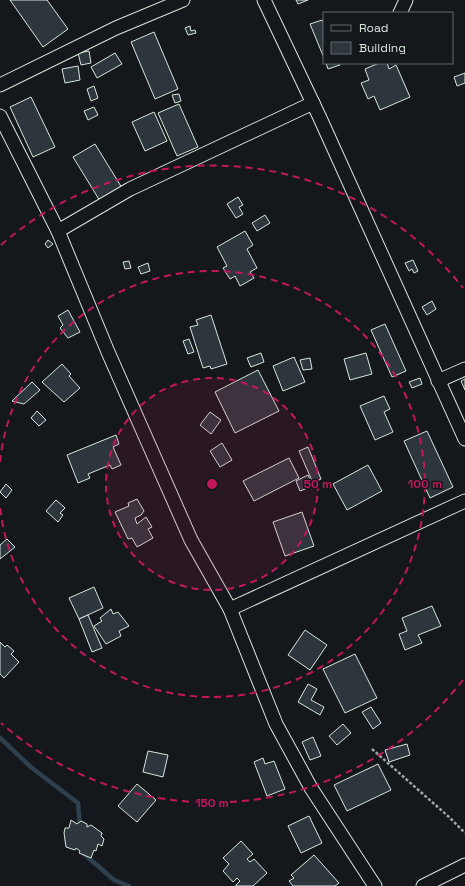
<svg xmlns="http://www.w3.org/2000/svg" width="465" height="886" font-family="'Space Grotesk',sans-serif">
<style>
.lines{fill:none;stroke-linecap:round;stroke-linejoin:round}
.stream{stroke:#2f3f4d;stroke-width:4.5}
.building{fill:#2c363c;stroke:#d8e6dc}
.minor-casing{stroke:#d8e6dc;stroke-width:15}
.path{stroke:#9da8a2;stroke-width:2.5;stroke-dasharray:3 2;stroke-linecap:butt}
.minor{stroke:#14181c;stroke-width:13}
.ring{fill:none;stroke:#c2185b;stroke-width:2;stroke-dasharray:7 5}
.centre{fill:#c2185b;stroke:#14181c;stroke-width:2}
.ring-label{font-size:12px;text-anchor:middle;font-weight:bold;fill:#c2185b;stroke:#14181c;stroke-width:3;stroke-linejoin:round;paint-order:stroke}
</style>
<rect width="100%" height="100%" fill="#14181c"/>
<g class="lines">
<g class="stream">
<polyline points="0,738 32,768 78,803 80,827"/>
<polyline points="83,853 114,880 129,886"/>
</g>
</g>
<g class="building">
<polygon points="10,0 47,0 68,29 43,47"/>
<polygon points="296,0 308,0 298,4"/>
<polygon points="322,20 324,24 324,58 310,24"/>
<polygon points="190,26 191,31 195,30 196,33 188,35 185,28"/>
<polygon points="154,32 178,89 155,99 131,42"/>
<polygon points="89,51 91,63 81,65 78,53"/>
<polygon points="115,53 122,64 97,78 91,67"/>
<polygon points="326,63 339,63 340,65 328,69"/>
<polygon points="379,63 387,63 389,69 396,65 410,97 380,110 374,96 368,99 361,83 369,80 365,69"/>
<polygon points="78,66 80,80 65,83 62,69"/>
<polygon points="465,73 465,83 457,86 454,77"/>
<polygon points="94,86 98,98 91,101 87,89"/>
<polygon points="179,94 181,101 175,103 172,95"/>
<polygon points="31,97 55,147 33,157 10,107"/>
<polygon points="179,104 198,147 177,156 158,113"/>
<polygon points="94,107 98,115 88,120 84,111"/>
<polygon points="154,112 167,141 145,151 132,122"/>
<polygon points="95,144 122,188 100,201 73,157"/>
<polygon points="238,197 243,205 239,207 243,214 236,218 227,204"/>
<polygon points="265,215 270,223 257,231 252,223"/>
<polygon points="245,231 253,245 247,249 257,268 250,272 254,278 240,286 235,276 230,279 223,268 227,266 217,247"/>
<polygon points="48,240 53,244 48,248 45,244"/>
<polygon points="413,260 418,271 414,273 412,269 409,271 405,263"/>
<polygon points="129,261 131,268 125,269 123,262"/>
<polygon points="148,263 150,271 141,274 138,267"/>
<polygon points="432,301 436,309 427,315 422,307"/>
<polygon points="68,310 80,332 68,338 60,328 63,325 58,316"/>
<polygon points="211,315 227,364 211,369 210,366 203,368 190,327 198,325 196,320"/>
<polygon points="385,324 406,371 392,377 371,330"/>
<polygon points="189,339 194,352 188,354 183,341"/>
<polygon points="261,353 264,362 251,367 247,358"/>
<polygon points="366,353 372,374 350,380 344,359"/>
<polygon points="294,357 305,382 283,391 273,366"/>
<polygon points="310,358 312,369 303,370 300,360"/>
<polygon points="62,364 71,374 69,376 80,388 64,402 42,382"/>
<polygon points="258,370 279,411 235,433 215,392"/>
<polygon points="420,378 422,384 412,388 409,382"/>
<polygon points="465,379 465,390 461,381"/>
<polygon points="32,382 40,390 24,404 12,401"/>
<polygon points="384,396 390,409 384,412 393,432 375,440 360,406"/>
<polygon points="37,411 46,420 39,426 31,418"/>
<polygon points="210,412 221,420 211,434 200,425"/>
<polygon points="427,431 453,487 430,498 404,441"/>
<polygon points="116,435 119,444 113,447 121,465 112,469 110,465 88,474 90,478 78,483 67,455"/>
<polygon points="222,443 232,460 220,467 210,451"/>
<polygon points="308,447 321,479 313,483 299,451"/>
<polygon points="289,458 299,478 254,501 243,481"/>
<polygon points="368,465 382,491 347,510 333,484"/>
<polygon points="308,475 313,486 300,491 296,481"/>
<polygon points="6,484 12,490 6,498 0,492"/>
<polygon points="137,499 144,511 141,515 135,518 137,524 146,517 152,527 148,529 153,538 137,547 132,538 128,539 115,512 129,506 128,503"/>
<polygon points="56,500 65,508 60,513 63,515 58,522 46,511"/>
<polygon points="302,512 314,546 285,556 273,522"/>
<polygon points="7,539 15,547 0,559 0,545"/>
<polygon points="94,587 103,608 79,619 69,598"/>
<polygon points="432,606 441,626 418,635 422,643 405,650 399,634 407,631 402,618"/>
<polygon points="111,609 113,614 118,612 129,626 119,631 121,636 106,644 94,626 102,621 100,618"/>
<polygon points="88,615 102,648 92,652 79,619"/>
<polygon points="305,630 327,645 310,670 288,655"/>
<polygon points="0,642 5,647 7,645 14,651 11,654 19,662 4,678 0,674"/>
<polygon points="355,654 377,698 345,713 323,669"/>
<polygon points="308,684 317,689 311,700 324,707 320,715 298,702"/>
<polygon points="371,707 381,723 373,729 362,712"/>
<polygon points="343,724 351,733 337,745 329,736"/>
<polygon points="313,737 321,756 310,760 302,742"/>
<polygon points="407,744 410,755 389,762 385,750"/>
<polygon points="148,751 168,755 163,777 143,772"/>
<polygon points="263,758 265,764 274,761 285,789 267,796 254,762"/>
<polygon points="378,764 391,790 347,811 334,785"/>
<polygon points="137,784 156,800 137,822 118,806"/>
<polygon points="309,816 322,843 301,853 288,826"/>
<polygon points="71,820 77,824 81,821 87,824 87,827 91,825 102,833 101,836 104,839 102,846 98,844 96,851 94,850 91,858 79,853 80,851 76,848 75,850 66,847 64,833 65,828 69,828"/>
<polygon points="241,841 253,854 247,859 250,862 254,859 267,873 253,886 236,886 236,885 240,881 237,878 233,882 223,871 229,864 223,858"/>
<polygon points="314,855 339,883 335,886 293,886 289,881 294,878 291,875"/>
</g>
<g class="lines">
<g class="minor-casing">
<g id="minor">
<polyline points="264,0 320,118 465,439"/>
<polyline points="400,13 406,0"/>
<polyline points="0,85 116,28 183,0"/>
<polyline points="0,116 58,231 108,352 191,540 230,609 276,724 311,788 375,886"/>
<polyline points="58,231 130,189 313,103"/>
<polyline points="438,381 465,369"/>
<polyline points="230,609 465,501"/>
<polyline points="423,886 465,865"/>
</g>
</g>
<polyline class="path" points="372,749 449,817 465,833"/>
<use href="#minor" class="minor"/>
</g>
<circle cx="212" cy="484" r="106" fill="#c2185b" fill-opacity=".12"/>
<g class="ring">
<circle cx="212" cy="484" r="106"/>
<path d="M0 462A213 213 0 1 1 0 506"/>
<path d="M463 680A319 319 0 0 1 1 723M1 245A319 319 0 0 1 463 288"/>
</g>
<circle cx="212" cy="484" r="6" class="centre"/>
<g class="ring-label">
<text x="318" y="488">50 m</text>
<text x="425" y="488">100 m</text>
<text x="212" y="807">150 m</text>
</g>
<rect x="323" y="12" width="130" height="52" fill="#14181c" stroke="#626a69"/>
<rect x="331" y="25" width="20" height="6" fill="#14181c" stroke="#626a69"/>
<text x="359" y="32" font-size="12" fill="#d8e6dc">Road</text>
<rect x="331" y="42" width="20" height="12" fill="#2c363c" stroke="#626a69"/>
<text x="359" y="52" font-size="12" fill="#d8e6dc">Building</text>
</svg>
